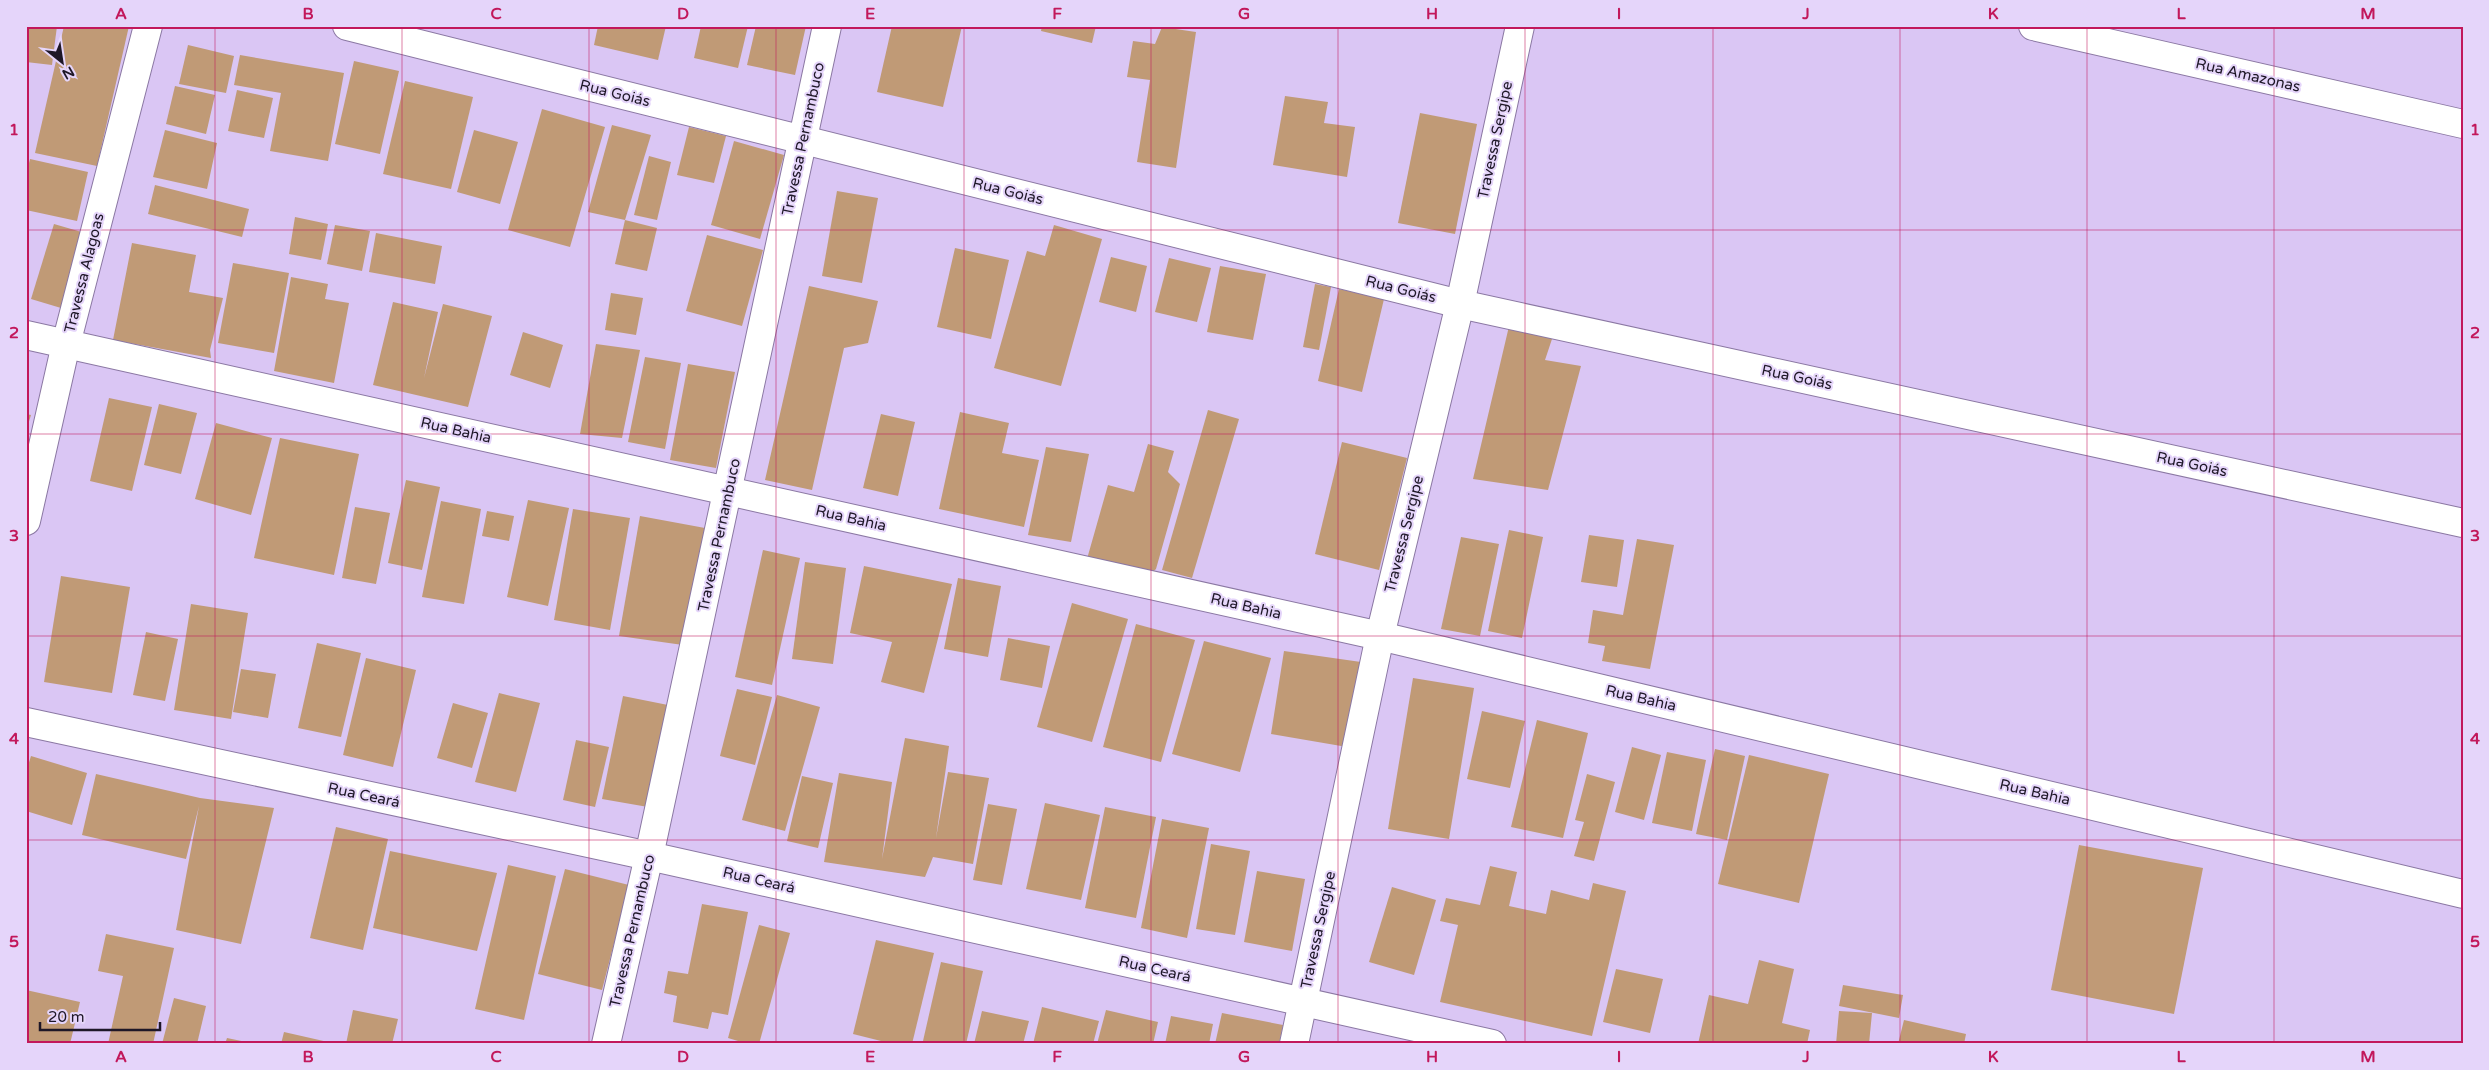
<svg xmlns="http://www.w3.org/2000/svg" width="2489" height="1070" font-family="'Varela Round',sans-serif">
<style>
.building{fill:#c09a76}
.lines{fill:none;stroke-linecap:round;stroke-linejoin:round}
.street-casing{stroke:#8b78a3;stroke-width:30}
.street{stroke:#fff;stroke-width:28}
.grid{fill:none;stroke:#c2185b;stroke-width:1;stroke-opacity:0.55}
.labels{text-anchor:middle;stroke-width:4;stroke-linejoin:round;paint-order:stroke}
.street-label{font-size:15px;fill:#1e1727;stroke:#e5d5fa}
.neatline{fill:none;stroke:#c2185b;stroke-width:2}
.grid-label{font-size:16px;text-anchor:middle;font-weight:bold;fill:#c2185b}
</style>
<rect width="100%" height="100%" fill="#dac6f4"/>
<g class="building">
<polygon points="26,26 57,26 52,65 26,62"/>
<polygon points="64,26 129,26 97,166 35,153"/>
<polygon points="598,26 666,26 658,60 594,45"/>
<polygon points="701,26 748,26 738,68 694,58"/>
<polygon points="756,26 806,26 795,75 747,65"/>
<polygon points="892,26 962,26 943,107 877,92"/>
<polygon points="1042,26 1096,26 1092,43 1041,31"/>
<polygon points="1162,27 1196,32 1176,168 1137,162 1150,80 1127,77 1133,41 1155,44"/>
<polygon points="188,45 234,56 226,93 179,84"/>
<polygon points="240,55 344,73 328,161 270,151 281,93 234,85"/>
<polygon points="354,61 399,71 380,154 335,144"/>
<polygon points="405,81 473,97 451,189 383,174"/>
<polygon points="175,86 215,95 206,134 166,124"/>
<polygon points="237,90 273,98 264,138 228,131"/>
<polygon points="1285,96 1328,102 1324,123 1355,127 1347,177 1273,165"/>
<polygon points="542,109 605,127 570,247 508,230"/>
<polygon points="1420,113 1477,124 1455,234 1398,223"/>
<polygon points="612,125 651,135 625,220 588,212"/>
<polygon points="689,127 726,136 714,183 677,175"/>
<polygon points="165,130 217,143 207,189 153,177"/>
<polygon points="474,130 518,142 500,204 457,192"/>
<polygon points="734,141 784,155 760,239 711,225"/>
<polygon points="649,156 671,162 657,220 634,215"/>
<polygon points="30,159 88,172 77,221 26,210 26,175"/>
<polygon points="155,185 249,209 242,237 148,214"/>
<polygon points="837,191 878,198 862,283 822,276"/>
<polygon points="295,217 328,224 321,260 289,254"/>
<polygon points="625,220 657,228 647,271 615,264"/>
<polygon points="54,224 85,233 61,308 31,299"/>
<polygon points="335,225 370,231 362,271 327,264"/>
<polygon points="1054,225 1102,239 1061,386 994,368 1027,251 1045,256"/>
<polygon points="376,233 442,246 435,284 369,272"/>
<polygon points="707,235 763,250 742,326 686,311"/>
<polygon points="132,243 196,255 189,292 223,298 210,350 211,358 113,340"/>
<polygon points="955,248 1009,260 991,339 937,327"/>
<polygon points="1111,257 1147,266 1136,312 1099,302"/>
<polygon points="1169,258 1211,268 1197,322 1155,312"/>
<polygon points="233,263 289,273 274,353 218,343"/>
<polygon points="1220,266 1266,274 1253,340 1207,332"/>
<polygon points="291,277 328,284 325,299 349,303 334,383 274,371"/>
<polygon points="1315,284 1331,287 1319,350 1303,347"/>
<polygon points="809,286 878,301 868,343 844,348 812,490 765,480"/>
<polygon points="1339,289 1384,299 1362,392 1318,381"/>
<polygon points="611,293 643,298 636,335 605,330"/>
<polygon points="393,302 438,312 424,378 443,304 492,316 468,407 373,385"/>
<polygon points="1510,322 1554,333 1545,360 1581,366 1548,490 1473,479"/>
<polygon points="523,332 563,345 550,388 510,375"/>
<polygon points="596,344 640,350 622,438 580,434"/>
<polygon points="645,357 681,363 665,449 628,442"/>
<polygon points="688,364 735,372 716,468 670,460"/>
<polygon points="109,398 152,407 132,491 90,481"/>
<polygon points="159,404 197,413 181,474 144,465"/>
<polygon points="1208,410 1239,419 1192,578 1162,570"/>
<polygon points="960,412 1009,423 1002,453 1039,460 1024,527 939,509"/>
<polygon points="26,414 31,415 27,428 26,428"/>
<polygon points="881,414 915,422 898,496 863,488"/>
<polygon points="216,423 272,438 251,515 195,499"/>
<polygon points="280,438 359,454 334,575 254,558"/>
<polygon points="1342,442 1407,458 1379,570 1315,554"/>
<polygon points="1148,444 1174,451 1168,472 1180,484 1156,569 1148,576 1087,559 1108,485 1134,492"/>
<polygon points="1046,447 1089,454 1071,542 1028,535"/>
<polygon points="406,480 440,487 422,570 388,563"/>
<polygon points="528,500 569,508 548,606 507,597"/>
<polygon points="441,501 481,509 464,604 422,597"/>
<polygon points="355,507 390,513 376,584 342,578"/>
<polygon points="573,509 630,518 610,630 554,620"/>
<polygon points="487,511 514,516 509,541 482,536"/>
<polygon points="640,516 705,528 683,645 619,636"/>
<polygon points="1509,530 1543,537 1522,638 1488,631"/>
<polygon points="1589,535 1624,540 1617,587 1581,582"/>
<polygon points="1461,537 1499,544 1480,636 1441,629"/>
<polygon points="1637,539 1674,545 1650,669 1602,661 1605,646 1588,643 1593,610 1623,615"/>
<polygon points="763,550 800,558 772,685 735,677"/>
<polygon points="805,562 846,568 833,664 792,659"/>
<polygon points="864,566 952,584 924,693 881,682 892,642 850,633"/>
<polygon points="61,576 130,587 112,693 44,682"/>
<polygon points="958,578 1001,586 988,657 944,649"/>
<polygon points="1072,603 1128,619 1092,742 1037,727"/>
<polygon points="191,604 248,613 231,719 174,710"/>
<polygon points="1136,624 1195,640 1161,762 1103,747"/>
<polygon points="146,632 178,639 165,701 133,695"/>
<polygon points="1008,638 1050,646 1042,688 1000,680"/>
<polygon points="1204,641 1271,658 1240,772 1172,754"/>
<polygon points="317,643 361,653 341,737 298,728"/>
<polygon points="1284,651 1361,662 1347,747 1271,734"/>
<polygon points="366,658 416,670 393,767 343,755"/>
<polygon points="241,669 276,674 268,718 233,712"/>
<polygon points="1413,678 1474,688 1449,839 1388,829"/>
<polygon points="737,689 772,697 755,765 720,756"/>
<polygon points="499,693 540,703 516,792 475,782"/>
<polygon points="777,695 820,707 785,831 742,820"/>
<polygon points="623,696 668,705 648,807 602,799"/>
<polygon points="453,703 488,713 472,768 437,758"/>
<polygon points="1482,711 1525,721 1510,788 1467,779"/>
<polygon points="1537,720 1588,733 1563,838 1511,827"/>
<polygon points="905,738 949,746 936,838 948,772 989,778 973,864 933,857 925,877 824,862 839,773 892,782 882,859"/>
<polygon points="576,740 609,747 595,807 563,800"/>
<polygon points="1632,747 1661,755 1644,820 1615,812"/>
<polygon points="1715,749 1745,756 1727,840 1696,834"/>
<polygon points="1667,752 1706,760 1692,831 1652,823"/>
<polygon points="1749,755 1829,774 1799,903 1718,884"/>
<polygon points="31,756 87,773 72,825 26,811 26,772"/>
<polygon points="96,774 200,798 274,808 241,944 176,930 199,806 186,859 82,835"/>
<polygon points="1587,774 1615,782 1594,861 1574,856 1584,822 1575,820"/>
<polygon points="802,776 833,783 818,848 787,841"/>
<polygon points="1045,803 1100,815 1081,900 1026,889"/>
<polygon points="988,804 1017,809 1002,885 973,880"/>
<polygon points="1105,807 1156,817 1136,918 1085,908"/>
<polygon points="1162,819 1209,828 1187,938 1141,928"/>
<polygon points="336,827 388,839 363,950 310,938"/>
<polygon points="1211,844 1250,851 1235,935 1196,929"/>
<polygon points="2079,845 2203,868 2174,1014 2051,990"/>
<polygon points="390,851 497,873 477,951 373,928"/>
<polygon points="508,865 556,876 524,1020 475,1009"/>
<polygon points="1490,866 1517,872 1509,906 1546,914 1551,890 1589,900 1593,883 1626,891 1592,1036 1440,1002 1458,925 1440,921 1446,898 1480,905"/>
<polygon points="565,869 629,885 602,990 538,974"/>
<polygon points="1257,871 1305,879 1292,951 1244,942"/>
<polygon points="1392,887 1436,900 1414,975 1369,962"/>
<polygon points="702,904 748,912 728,1015 712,1012 708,1029 673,1022 677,996 664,993 668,971 688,974"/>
<polygon points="759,925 790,933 759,1044 748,1044 728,1038"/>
<polygon points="106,934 174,948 153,1044 108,1044 123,976 98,971"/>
<polygon points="876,940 934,953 912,1044 893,1044 853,1034"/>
<polygon points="1759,960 1794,969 1782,1023 1810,1030 1807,1044 1698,1044 1709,995 1748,1004"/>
<polygon points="941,962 983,971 966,1044 934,1044 923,1041"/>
<polygon points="1616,969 1663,979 1650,1033 1603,1022"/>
<polygon points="1843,985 1903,995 1899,1018 1839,1006"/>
<polygon points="26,990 80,1002 70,1044 26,1044"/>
<polygon points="174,998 206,1006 197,1044 162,1044"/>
<polygon points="1042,1007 1099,1021 1093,1044 1033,1044"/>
<polygon points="353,1010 398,1019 392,1044 346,1044"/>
<polygon points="1106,1010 1158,1022 1153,1044 1097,1044"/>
<polygon points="982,1011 1029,1021 1023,1044 974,1044"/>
<polygon points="1839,1011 1872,1013 1869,1044 1836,1044"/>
<polygon points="1222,1013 1283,1025 1279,1044 1215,1044"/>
<polygon points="1171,1016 1213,1024 1209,1044 1165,1044"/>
<polygon points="1904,1020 1966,1034 1964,1044 1898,1044"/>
<polygon points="284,1032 328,1042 328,1044 281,1044"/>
<polygon points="227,1038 251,1043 251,1044 225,1044"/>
</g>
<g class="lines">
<g class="street-casing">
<g id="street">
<polyline points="347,26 1460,304 2463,523"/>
<polyline points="2033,26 2463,124"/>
<polyline points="26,335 1380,636 2463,894"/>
<polyline points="26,521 66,344 148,26"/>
<polyline points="26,722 649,856 1492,1044"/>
<polyline points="606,1044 649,856 827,26"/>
<polyline points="1294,1044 1380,636 1460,304 1520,26"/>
</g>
</g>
<use href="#street" class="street"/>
</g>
<path class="grid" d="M215 26V1044M402 26V1044M589 26V1044M776 26V1044M964 26V1044M1151 26V1044M1338 26V1044M1525 26V1044M1713 26V1044M1900 26V1044M2087 26V1044M2274 26V1044M26 230H2463M26 434H2463M26 636H2463M26 840H2463"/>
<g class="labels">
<g class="street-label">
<text transform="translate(2248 75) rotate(13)" y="5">Rua Amazonas</text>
<text transform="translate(615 93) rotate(14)" y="5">Rua Goiás</text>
<text transform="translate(803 139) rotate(-78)" y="5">Travessa Pernambuco</text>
<text transform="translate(1495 140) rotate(-78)" y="5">Travessa Sergipe</text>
<text transform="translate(1008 191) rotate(14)" y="5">Rua Goiás</text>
<text transform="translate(84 273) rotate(-76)" y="5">Travessa Alagoas</text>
<text transform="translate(1401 289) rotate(14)" y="5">Rua Goiás</text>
<text transform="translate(1797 377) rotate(12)" y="5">Rua Goiás</text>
<text transform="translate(456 430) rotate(13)" y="5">Rua Bahia</text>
<text transform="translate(2192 464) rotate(12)" y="5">Rua Goiás</text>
<text transform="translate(851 518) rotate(13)" y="5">Rua Bahia</text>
<text transform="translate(1404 534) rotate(-76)" y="5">Travessa Sergipe</text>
<text transform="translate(719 535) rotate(-78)" y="5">Travessa Pernambuco</text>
<text transform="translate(1246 606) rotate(13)" y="5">Rua Bahia</text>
<text transform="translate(1641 698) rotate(13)" y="5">Rua Bahia</text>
<text transform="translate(2035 792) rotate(13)" y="5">Rua Bahia</text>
<text transform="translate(364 795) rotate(12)" y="5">Rua Ceará</text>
<text transform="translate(759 880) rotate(13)" y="5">Rua Ceará</text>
<text transform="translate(1318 930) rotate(-78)" y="5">Travessa Sergipe</text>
<text transform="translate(632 931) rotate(-77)" y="5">Travessa Pernambuco</text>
<text transform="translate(1155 969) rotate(13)" y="5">Rua Ceará</text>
</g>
</g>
<rect width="2489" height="1070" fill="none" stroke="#e5d5fa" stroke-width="55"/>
<g transform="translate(62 62) rotate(150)" stroke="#e5d5fa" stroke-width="4" paint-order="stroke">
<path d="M0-4L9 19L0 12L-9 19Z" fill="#1e1727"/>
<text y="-8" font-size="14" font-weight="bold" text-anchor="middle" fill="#1e1727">N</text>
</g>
<path d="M40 1022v8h120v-8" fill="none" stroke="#1e1727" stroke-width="2.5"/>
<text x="48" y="1022" font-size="15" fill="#1e1727" stroke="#e5d5fa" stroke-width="4" paint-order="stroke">20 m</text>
<rect x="28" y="28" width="2434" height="1014" class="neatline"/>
<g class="grid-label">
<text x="121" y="19">A</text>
<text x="308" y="19">B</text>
<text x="496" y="19">C</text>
<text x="683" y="19">D</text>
<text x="870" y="19">E</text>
<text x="1057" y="19">F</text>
<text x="1244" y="19">G</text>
<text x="1432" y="19">H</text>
<text x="1619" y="19">I</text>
<text x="1806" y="19">J</text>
<text x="1993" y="19">K</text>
<text x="2181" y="19">L</text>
<text x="2368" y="19">M</text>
<text x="14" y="135">1</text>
<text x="2475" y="135">1</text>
<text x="14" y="338">2</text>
<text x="2475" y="338">2</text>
<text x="14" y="541">3</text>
<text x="2475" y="541">3</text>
<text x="14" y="744">4</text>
<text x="2475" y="744">4</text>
<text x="14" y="947">5</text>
<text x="2475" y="947">5</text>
<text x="121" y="1062">A</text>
<text x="308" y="1062">B</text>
<text x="496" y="1062">C</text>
<text x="683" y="1062">D</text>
<text x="870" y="1062">E</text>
<text x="1057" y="1062">F</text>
<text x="1244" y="1062">G</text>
<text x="1432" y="1062">H</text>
<text x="1619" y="1062">I</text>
<text x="1806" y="1062">J</text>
<text x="1993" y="1062">K</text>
<text x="2181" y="1062">L</text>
<text x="2368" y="1062">M</text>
</g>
</svg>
